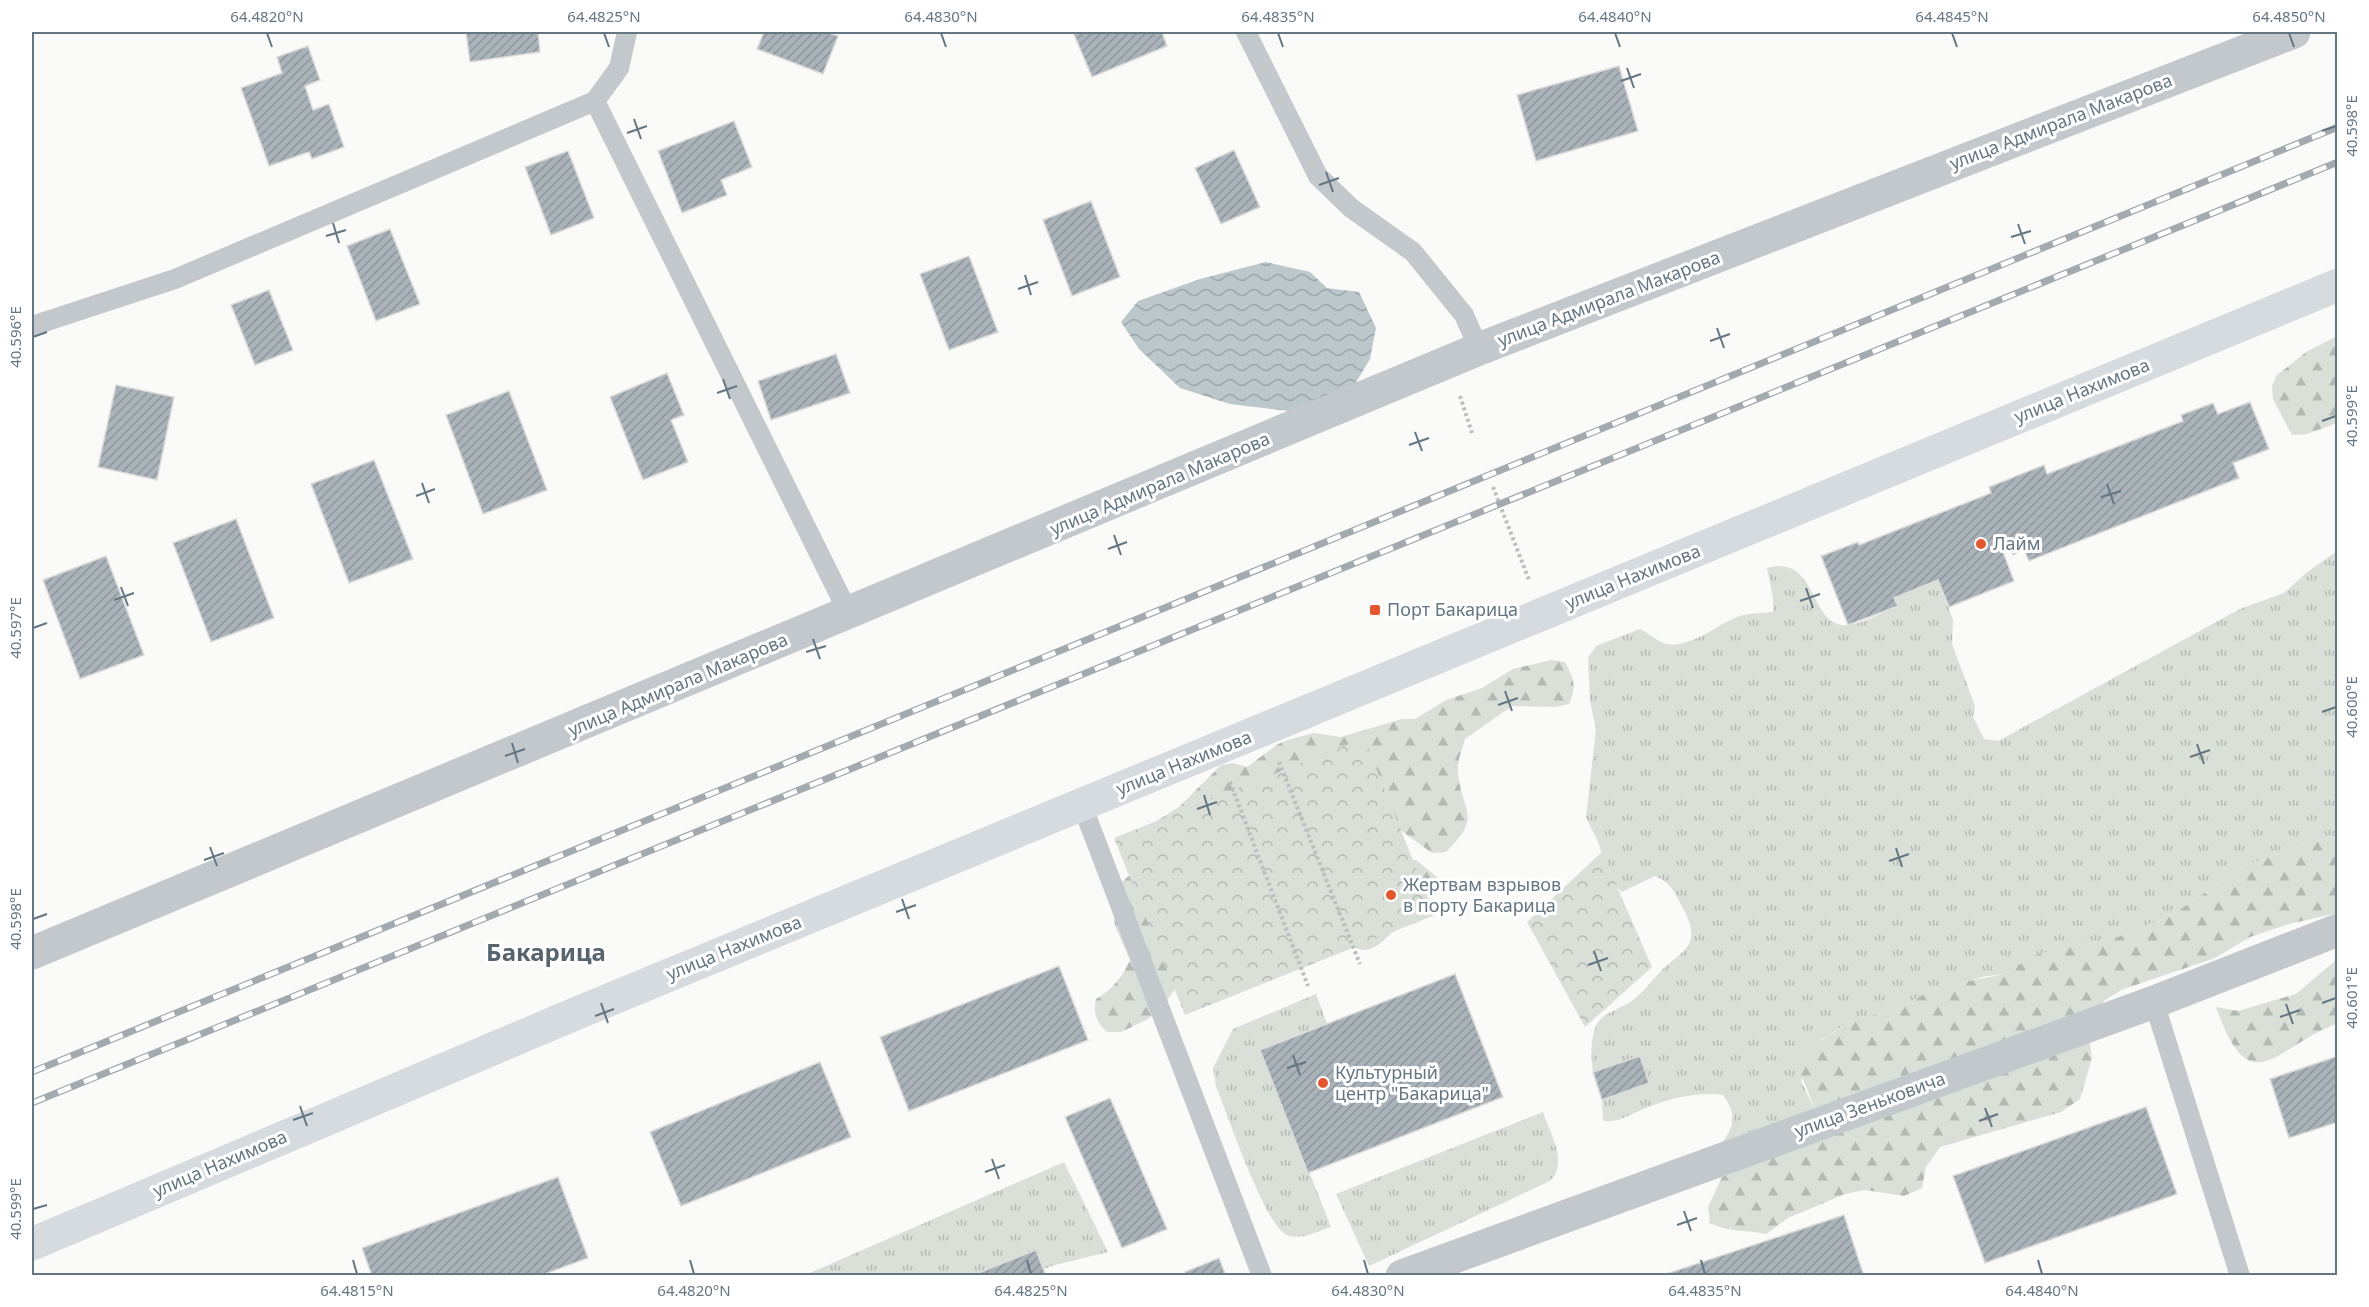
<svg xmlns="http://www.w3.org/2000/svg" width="2369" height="1307" font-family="'Noto Sans',sans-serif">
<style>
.grass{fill:url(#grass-tufts)}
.forest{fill:url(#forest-firs)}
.park{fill:url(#park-crowns)}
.water{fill:url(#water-waves)}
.building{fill:url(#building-hatch);stroke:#dcdcda;stroke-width:1.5}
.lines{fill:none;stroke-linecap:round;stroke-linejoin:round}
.path{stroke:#bbbfc2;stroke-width:4;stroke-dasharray:3 3;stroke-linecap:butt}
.service{stroke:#c3c8cc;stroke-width:20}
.minor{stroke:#c3c8cc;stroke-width:33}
.secondary{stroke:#d6dbdf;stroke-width:33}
.rail-casing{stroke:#a2aab0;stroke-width:7}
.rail{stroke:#fff;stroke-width:4.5;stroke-dasharray:14;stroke-linecap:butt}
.ticks{fill:none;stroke:#657683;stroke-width:2}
.poi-dot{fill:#e4572e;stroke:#fff;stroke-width:2}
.labels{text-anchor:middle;stroke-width:6;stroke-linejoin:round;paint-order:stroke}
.street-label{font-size:18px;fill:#657683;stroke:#fff}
.poi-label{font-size:18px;fill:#657683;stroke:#fff;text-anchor:start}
.district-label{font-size:24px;font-weight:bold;fill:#57646e;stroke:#fff}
.neatline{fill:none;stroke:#657683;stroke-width:2}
.ticks-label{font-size:15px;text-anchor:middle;fill:#657683}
</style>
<defs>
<pattern id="grass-tufts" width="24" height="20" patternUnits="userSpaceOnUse" patternTransform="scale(1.5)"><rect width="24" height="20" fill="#dadfd7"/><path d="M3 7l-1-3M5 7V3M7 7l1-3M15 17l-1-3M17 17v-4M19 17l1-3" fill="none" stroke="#b4b9b4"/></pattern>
<pattern id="forest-firs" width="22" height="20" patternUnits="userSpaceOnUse" patternTransform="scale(1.5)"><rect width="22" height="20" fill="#dadfd7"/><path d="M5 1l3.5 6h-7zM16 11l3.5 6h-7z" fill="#b4b9b4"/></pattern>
<pattern id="park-crowns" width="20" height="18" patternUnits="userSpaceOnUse" patternTransform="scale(1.5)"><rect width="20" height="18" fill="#dadfd7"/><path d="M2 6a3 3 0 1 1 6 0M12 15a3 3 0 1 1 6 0" fill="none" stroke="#b4b9b4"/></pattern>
<pattern id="water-waves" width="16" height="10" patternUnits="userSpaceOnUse" patternTransform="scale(1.5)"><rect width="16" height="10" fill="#bbc7cb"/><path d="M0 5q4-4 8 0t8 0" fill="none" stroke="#9ca6aa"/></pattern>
<pattern id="building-hatch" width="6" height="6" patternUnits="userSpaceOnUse" patternTransform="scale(1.5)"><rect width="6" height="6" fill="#aab3b9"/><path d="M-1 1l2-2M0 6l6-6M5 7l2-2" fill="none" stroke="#8e969c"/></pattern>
</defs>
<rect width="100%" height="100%" fill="#fafaf8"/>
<g class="grass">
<path d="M2337 551V834L2247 865 2170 916 2118 937 2034 955 2005 974 1987 976 1931 990 1901 1008 1851 1021 1819 1041 1801 1081 1816 1112 1719 1146C1735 1128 1737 1114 1723 1095 1697 1091 1663 1100 1639 1111 1625 1117 1619 1122 1603 1121L1602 1100 1649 1083 1639 1056 1593 1072C1591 1058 1590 1040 1596 1026 1602 1012 1622 1009 1633 1000 1644 992 1652 980 1662 970 1684 949 1702 946 1684 910 1675 894 1673 884 1655 876L1622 892 1612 882 1598 842 1586 817 1596 729 1590 701 1588 658 1596 646 1640 629C1648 633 1656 640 1663 643 1686 652 1719 623 1740 616 1750 613 1762 613 1773 612V598L1767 568C1819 553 1809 631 1849 625 1865 623 1882 612 1897 607L1894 598 1938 580 1953 620 1952 644 1975 706 1973 717 1984 739 1998 741 2240 609 2284 593 2306 573Z"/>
<path d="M1316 994 1327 1024 1261 1050 1331 1227C1318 1231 1301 1241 1287 1235 1265 1226 1227 1113 1216 1086L1213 1068 1233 1029Z"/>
<path d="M1543 1112C1550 1134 1569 1163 1550 1181L1369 1266 1336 1194Z"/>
<polygon points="1064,1162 1108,1252 1055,1265 1028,1275 803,1276"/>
</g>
<g class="forest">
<polygon points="2337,336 2337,423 2307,434 2292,435 2273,399 2272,387 2276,376 2306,352"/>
<path d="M1551 660 1565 662C1574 679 1577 686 1569 704L1555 707 1512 706 1465 739C1462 750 1457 761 1458 772 1461 812 1484 815 1446 852L1432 853 1396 827 1403 861 1416 860 1437 877 1436 892C1424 904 1411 917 1397 928 1377 946 1368 961 1342 939L1176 988 1159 1011 1146 1020 1121 1032H1107C1096 1022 1093 1013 1096 999 1112 990 1123 976 1130 960L1115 926 1112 890 1130 875 1157 821 1179 807 1221 765 1233 763 1247 767 1278 744 1291 739 1314 733 1341 737 1402 719H1415L1446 700 1482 688 1513 669Z"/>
<path d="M2337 834V913L2289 924 2250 937 2215 958 2121 990 2104 1001 2093 1018 2089 1038 2092 1058 2080 1099 2061 1112 1940 1147 1926 1167 1922 1188 1904 1196 1865 1190 1845 1194 1788 1218 1766 1234C1745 1229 1729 1233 1710 1223L1708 1207 1722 1177 1788 1152 1816 1112 1797 1064 1806 1050 1851 1021 1901 1008 1931 990 1948 985 2005 974 2034 955 2118 937 2170 916 2247 865Z"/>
<path d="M2337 959V1024C2276 1045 2251 1107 2216 1007L2238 1011 2296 994Z"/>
</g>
<g class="park">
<polygon points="1364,738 1435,915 1185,1015 1114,838"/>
<polygon points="1602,852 1652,967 1585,1027 1527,922"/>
</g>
<polygon class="water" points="1266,262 1310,272 1327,288 1359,292 1376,328 1370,359 1352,389 1305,413 1230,404 1180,388 1139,349 1121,322 1138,301 1200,279"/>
<g class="building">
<polygon points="466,32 538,32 540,52 470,62"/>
<polygon points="764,32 826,32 838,36 823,74 757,49"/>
<polygon points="1073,32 1162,32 1167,46 1092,77"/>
<polygon points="308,46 320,80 305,86 313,110 329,104 344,147 312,159 309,152 269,166 241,88 282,73 277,57"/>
<polygon points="1619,66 1638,131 1536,161 1517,95"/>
<polygon points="734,121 752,167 721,180 727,195 682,213 658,151"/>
<polygon points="1234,150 1260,207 1221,224 1195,168"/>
<polygon points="568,151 594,218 551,235 525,167"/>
<polygon points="1091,201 1120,277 1072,296 1043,220"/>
<polygon points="390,229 420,304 376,321 347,246"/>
<polygon points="969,256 998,332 949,350 920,274"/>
<polygon points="269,290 293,350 255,365 231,305"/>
<polygon points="836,354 850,393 771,420 758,381"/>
<polygon points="667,373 684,415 671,420 688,462 643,480 610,397"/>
<polygon points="116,385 174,397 157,480 98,467"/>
<polygon points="509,391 547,490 483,514 446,415"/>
<polygon points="2250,402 2269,449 2233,463 2239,478 2029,561 2024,550 2013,555 2011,549 2003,552 2014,581 1949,607 1938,580 1894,598 1898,606 1848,625 1821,556 1858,542 1859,545 1991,493 1989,487 2044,465 2047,474 2183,421 2181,415 2213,403 2218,414"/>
<polygon points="374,460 413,559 349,583 311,484"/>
<polygon points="236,519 274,618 211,642 173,543"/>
<polygon points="106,556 144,655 80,679 43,580"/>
<polygon points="1059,966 1088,1040 909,1111 880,1037"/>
<polygon points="1455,974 1503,1097 1308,1173 1260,1050"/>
<polygon points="1640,1056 1649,1083 1602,1100 1593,1072"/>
<polygon points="2338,1056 2338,1122 2289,1138 2270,1079"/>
<polygon points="820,1062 851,1137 681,1206 650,1132"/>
<polygon points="1110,1098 1167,1229 1122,1248 1065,1117"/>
<polygon points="2146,1107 2177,1194 1985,1263 1953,1176"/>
<polygon points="558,1177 588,1258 539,1276 372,1276 362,1248"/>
<polygon points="1844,1215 1864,1276 1660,1276"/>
<polygon points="1036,1250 1046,1276 971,1276"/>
<polygon points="1219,1258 1226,1276 1187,1276 1185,1272"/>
</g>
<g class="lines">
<g class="path">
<polyline points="1460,396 1472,433"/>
<polyline points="1493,487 1529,580"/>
<polyline points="1279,762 1360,964"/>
<polyline points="1230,782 1308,986"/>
</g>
<g class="service">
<polyline points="1246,32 1318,176 1351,208 1413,252 1464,315 1479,349"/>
<polyline points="595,101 619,68 627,32"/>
<polyline points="32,326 175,279 595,101 849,614"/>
<polyline points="1082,805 1262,1276"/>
<polyline points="2154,1002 2240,1276"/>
</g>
<g class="minor">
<polyline points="32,953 1479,349 2294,32"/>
<polyline points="1402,1276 2154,1002 2338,930"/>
</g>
<polyline class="secondary" points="32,1244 575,1014 2338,285"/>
<g class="rail-casing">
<g id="rail">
<polyline points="32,1072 2338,127"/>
<polyline points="32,1103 2338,162"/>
</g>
</g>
<use href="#rail" class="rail"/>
</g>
<path class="ticks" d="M267 33 272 47M604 33 609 47M941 33 946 47M1278 33 1283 47M1615 33 1620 47M1952 33 1957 47M2289 33 2294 47M1627 68 1634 88M1621 81 1641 74M634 119 641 139M2322 131 2336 126M627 133 647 126M1326 172 1333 192M1319 185 1339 178M333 223 339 243M2018 224 2025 244M326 236 346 230M2011 237 2031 231M1025 275 1031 295M1018 289 1038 282M1717 328 1724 348M33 337 47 332M1710 341 1730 334M723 379 730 399M717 393 737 386M2322 421 2336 416M1415 432 1422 451M1409 445 1429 438M422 483 429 503M2107 484 2114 504M416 496 435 489M2101 497 2121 491M1114 535 1121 555M1108 549 1127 542M121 587 128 606M1806 588 1813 608M114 600 134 593M1800 601 1820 594M33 628 47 623M813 639 820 659M806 652 826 646M1505 691 1512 711M1498 705 1518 698M2322 712 2336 707M512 743 518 763M2197 744 2204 764M505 756 525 749M2190 757 2210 750M1204 795 1210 815M1197 809 1217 802M210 847 217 866M1896 848 1902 867M204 860 224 853M1889 861 1909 854M902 899 909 919M896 912 916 905M33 919 47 914M1594 951 1601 971M1588 965 1608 958M601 1003 608 1023M2322 1003 2336 998M2286 1004 2293 1024M595 1016 614 1009M2280 1017 2300 1010M1293 1055 1300 1075M1287 1068 1306 1062M300 1106 307 1126M1985 1108 1992 1127M293 1120 313 1113M1979 1121 1998 1114M992 1159 999 1179M985 1172 1005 1165M33 1209 47 1205M1684 1211 1691 1231M1677 1225 1697 1218M353 1260 357 1274M690 1260 694 1274M1027 1260 1031 1274M1364 1260 1368 1274M1701 1260 1705 1274M2038 1260 2042 1274"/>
<g class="poi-dot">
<circle cx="1981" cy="544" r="6"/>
<rect x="1369" y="604" width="12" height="12" rx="3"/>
<circle cx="1391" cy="895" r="6"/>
<circle cx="1323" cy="1083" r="6"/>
</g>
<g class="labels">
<g class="street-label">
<text transform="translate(2061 122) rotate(-21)" y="6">улица Адмирала Макарова</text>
<text transform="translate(1609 299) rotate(-21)" y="6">улица Адмирала Макарова</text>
<text transform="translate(2082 391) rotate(-22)" y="6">улица Нахимова</text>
<text transform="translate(1160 484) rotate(-23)" y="6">улица Адмирала Макарова</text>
<text transform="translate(1633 577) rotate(-22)" y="6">улица Нахимова</text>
<text transform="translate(678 685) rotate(-23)" y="6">улица Адмирала Макарова</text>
<text transform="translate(1184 763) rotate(-22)" y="6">улица Нахимова</text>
<text transform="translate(734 948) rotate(-22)" y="6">улица Нахимова</text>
<text transform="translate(1870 1105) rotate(-20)" y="6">улица Зеньковича</text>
<text transform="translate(220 1164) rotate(-23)" y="6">улица Нахимова</text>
</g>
<g class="poi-label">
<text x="1993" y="550">Лайм</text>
<text x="1387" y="616">Порт Бакарица</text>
<text x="1403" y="891">Жертвам взрывов<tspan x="1403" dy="21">в порту Бакарица</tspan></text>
<text x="1335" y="1079">Культурный<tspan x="1335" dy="21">центр "Бакарица"</tspan></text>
</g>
<g class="district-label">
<text x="546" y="961">Бакарица</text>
</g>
</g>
<rect width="2369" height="1307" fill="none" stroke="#ffffff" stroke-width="66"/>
<rect x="33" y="33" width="2303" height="1241" class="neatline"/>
<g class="ticks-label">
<text x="267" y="22">64.4820°N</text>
<text x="604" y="22">64.4825°N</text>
<text x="941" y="22">64.4830°N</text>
<text x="1278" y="22">64.4835°N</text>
<text x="1615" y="22">64.4840°N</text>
<text x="1952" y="22">64.4845°N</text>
<text x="2289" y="22">64.4850°N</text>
<text transform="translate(2352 126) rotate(-90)" y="5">40.598°E</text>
<text transform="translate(16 337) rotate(-90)" y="5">40.596°E</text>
<text transform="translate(2352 416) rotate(-90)" y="5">40.599°E</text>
<text transform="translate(16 628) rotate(-90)" y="5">40.597°E</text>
<text transform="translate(2352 707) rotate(-90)" y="5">40.600°E</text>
<text transform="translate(16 919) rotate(-90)" y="5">40.598°E</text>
<text transform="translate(2352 998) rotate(-90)" y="5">40.601°E</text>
<text transform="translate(16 1209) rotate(-90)" y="5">40.599°E</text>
<text x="357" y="1296">64.4815°N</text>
<text x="694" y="1296">64.4820°N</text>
<text x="1031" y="1296">64.4825°N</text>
<text x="1368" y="1296">64.4830°N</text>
<text x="1705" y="1296">64.4835°N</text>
<text x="2042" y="1296">64.4840°N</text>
</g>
</svg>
